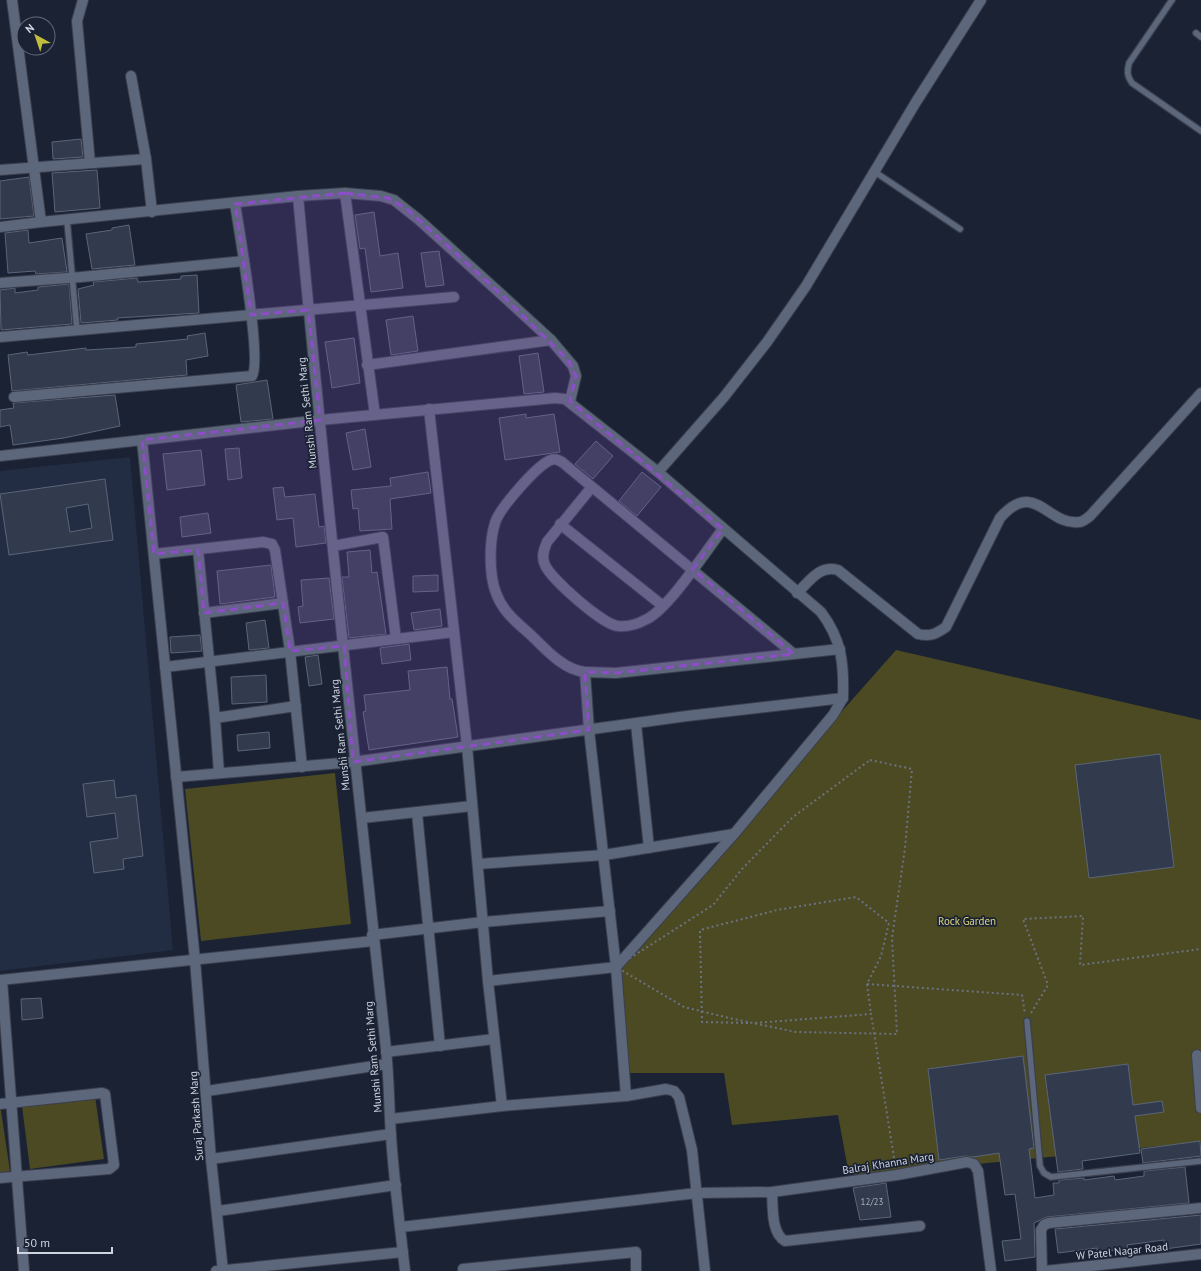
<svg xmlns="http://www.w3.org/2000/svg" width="1201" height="1271" font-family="'PT Sans',sans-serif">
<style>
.built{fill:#222c43}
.green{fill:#4b4a23}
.building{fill:#323b4d;stroke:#5b6579;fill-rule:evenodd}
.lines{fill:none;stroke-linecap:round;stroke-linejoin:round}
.service-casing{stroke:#3a3f4e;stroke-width:8}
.minor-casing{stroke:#3a3f4e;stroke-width:12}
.path{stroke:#6c7282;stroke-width:2;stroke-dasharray:2 3;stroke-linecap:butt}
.service{stroke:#5d677b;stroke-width:5.5}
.minor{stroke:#5d677b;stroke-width:10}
.marked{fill:#8c4ec6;fill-opacity:0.2;stroke:#8c4ec6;stroke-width:3;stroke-dasharray:8 5;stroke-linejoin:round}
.labels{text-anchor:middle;stroke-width:3.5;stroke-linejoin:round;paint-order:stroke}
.number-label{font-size:9px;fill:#a8aebb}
.street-label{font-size:11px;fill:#cfd4e0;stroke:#1a2234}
.park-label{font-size:11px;fill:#dbd77e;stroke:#1a2234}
</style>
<rect width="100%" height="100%" fill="#1a2234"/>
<polygon class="built" points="130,457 173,950 0,971 0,471"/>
<g class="green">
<polygon points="896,650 1201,720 1201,1142 854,1176 847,1164 838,1115 732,1125 724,1073 619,1073 616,967"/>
<polygon points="335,773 351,924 201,941 185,789"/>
<polygon points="95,1096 104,1159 30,1169 22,1106"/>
<polygon points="0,1104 10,1171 0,1173"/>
</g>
<g class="building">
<polygon points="81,139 83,157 53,159 52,142"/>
<polygon points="97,170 100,208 55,212 52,173"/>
<polygon points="29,177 34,216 0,219 0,181"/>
<polygon points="374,212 380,256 398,253 403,288 371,292 365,248 360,249 355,215"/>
<polygon points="129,225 135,265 92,269 86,234 112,230 112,228"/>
<polygon points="28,230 29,243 62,238 67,272 36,274 35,271 8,273 5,233"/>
<polygon points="439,251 444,285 426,287 421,253"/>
<polygon points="197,275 199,313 117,318 118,320 81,323 78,289 94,285 93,282 137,278 138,282 181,279 181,276"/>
<polygon points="69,284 72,324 1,330 0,290 15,288 15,293 38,290 38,287"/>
<polygon points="413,316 418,351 391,355 386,320"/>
<polygon points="205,333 208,356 186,360 187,375 12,391 8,355 27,352 28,355 86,348 86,350 136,347 136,344 188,339 187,336"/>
<polygon points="354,338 360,383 332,388 325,342"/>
<polygon points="538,353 544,392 524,394 519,356"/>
<polygon points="267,380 273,419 241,422 236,385"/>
<polygon points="115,395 120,426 64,438 13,445 10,425 0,427 0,410 14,408 13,403"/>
<polygon points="526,414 526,418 554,414 560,452 505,460 499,418"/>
<polygon points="365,429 371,467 353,470 346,433"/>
<polygon points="596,441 613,456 593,479 575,464"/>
<polygon points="239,448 242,478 228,480 225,449"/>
<polygon points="201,450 205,485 167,490 163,454"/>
<polygon points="428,472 431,493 390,499 392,529 360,531 358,508 353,509 351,490 391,486 390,478"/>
<polygon points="642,472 661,487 637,516 619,501"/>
<path d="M105 479 113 540 9 555 0 494ZM88 504 92 528 70 532 66 508Z"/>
<polygon points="283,487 285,497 315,494 319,527 324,526 326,543 296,547 293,518 277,520 273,488"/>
<polygon points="208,513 211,533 182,537 180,517"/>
<polygon points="370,550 372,573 377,572 386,634 349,638 342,577 349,577 347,552"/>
<polygon points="271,565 275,597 220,604 217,571"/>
<polygon points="438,575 438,591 413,592 413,576"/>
<polygon points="329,578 334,619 300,623 298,607 303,606 301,580"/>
<polygon points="440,609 442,626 414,630 411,613"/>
<polygon points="265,620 269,648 249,650 246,623"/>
<polygon points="200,635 202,651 171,653 170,637"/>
<polygon points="409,644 411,660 382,664 380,648"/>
<polygon points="318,655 322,684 309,686 305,657"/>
<polygon points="447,667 450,699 452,699 458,737 369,750 363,712 366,711 364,695 410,690 408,671"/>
<polygon points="266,675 267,702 232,704 231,677"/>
<polygon points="269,732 270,748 238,751 237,735"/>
<polygon points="1160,754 1174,867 1089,878 1075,765"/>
<polygon points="114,780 116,798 136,795 143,856 123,859 124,869 94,873 90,842 118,838 115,813 87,817 83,784"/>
<polygon points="41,998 43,1018 22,1020 21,999"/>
<polygon points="1023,1056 1034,1148 1029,1149 1035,1198 1054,1195 1053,1183 1059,1183 1059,1180 1084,1178 1084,1180 1114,1176 1115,1180 1144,1176 1144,1171 1185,1167 1189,1203 1047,1217 1034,1223 1035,1257 1005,1261 1002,1241 1021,1239 1015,1194 1005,1195 999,1153 973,1157 966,1156 939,1160 928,1069"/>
<polygon points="1128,1064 1133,1105 1162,1101 1164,1112 1135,1116 1140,1153 1082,1161 1083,1169 1058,1172 1045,1075"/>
<polygon points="1200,1141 1201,1156 1143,1163 1141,1149"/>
<polygon points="886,1183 891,1217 860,1220 853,1188"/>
<polygon points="1201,1215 1201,1244 1165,1249 1164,1240 1127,1245 1128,1248 1097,1253 1097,1248 1058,1253 1055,1229"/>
</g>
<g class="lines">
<g class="service-casing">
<g id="service">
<path d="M1172 0 1129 63C1127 72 1127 76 1132 83L1201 131"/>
<polyline points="1196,33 1201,37"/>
<polyline points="875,172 960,229"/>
<polyline points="67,220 77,330"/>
<polyline points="1027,1021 1040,1166 1044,1173 1051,1177 1201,1161"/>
</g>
</g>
<g class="minor-casing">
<g id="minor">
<polyline points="83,0 77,21 90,163"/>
<polyline points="131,76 146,159 152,212"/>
<polyline points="0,170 146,159"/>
<polyline points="345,193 381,196 394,200 418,219 501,294 551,340 573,366 576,376 570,401"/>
<path d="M298 196C324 481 356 765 386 1049 389 1078 389 1107 391 1136 394 1181 400 1226 405 1271"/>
<polyline points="41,222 298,196 345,193 375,415"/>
<polyline points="0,227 41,222 12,0"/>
<polyline points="0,283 81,277 244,261"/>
<polyline points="0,337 454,297"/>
<polyline points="367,365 551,340"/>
<path d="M14 397 252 376C262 362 239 229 235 204"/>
<polyline points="429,409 467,746 488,981 502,1106"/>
<polyline points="142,440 195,960 211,1159 223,1271"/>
<path d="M0 456 320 420 555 398 565 399 658 472 821 612C842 640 844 664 843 698L687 716 353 762 176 777"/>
<polyline points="658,472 724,397 767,342 806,286 916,102 981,0"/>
<path d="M591 488 547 542C544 549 541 557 545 565 551 579 603 625 618 626 628 627 638 624 647 619 669 608 706 551 723 529"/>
<polyline points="560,524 663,606"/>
<polyline points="333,546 383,537 396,639"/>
<polyline points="198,550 215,718 219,773"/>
<polyline points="154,554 263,542 272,544 275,550 290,651 302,767"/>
<path d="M797 593C810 581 819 565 838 570L918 634C930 637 936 634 946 627L1000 518C1035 478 1047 526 1079 522 1083 522 1087 518 1090 516L1201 393"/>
<polyline points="204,613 283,603"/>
<polyline points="165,667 454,632"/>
<path d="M585 672C566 670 550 654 537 641 521 625 504 615 496 593 489 575 489 542 495 523 499 509 537 465 551 460 555 458 558 460 562 462L794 654"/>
<polyline points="215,718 296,706"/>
<polyline points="636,724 649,848"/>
<polyline points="417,813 440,1046"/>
<polyline points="362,818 472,806"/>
<polyline points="478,864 604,855 734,834"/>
<polyline points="372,935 483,922 610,911"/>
<polyline points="0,980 373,941"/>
<polyline points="2,980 24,1271"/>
<polyline points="488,981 616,967 589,730 585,672 616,673 840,649"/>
<polyline points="386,1052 494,1039"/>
<polyline points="1197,1055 1201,1108"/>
<polyline points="207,1091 387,1064"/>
<polyline points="626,1096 616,967 734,834 833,715 843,698"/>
<polyline points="0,1104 102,1093 105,1094 114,1165 109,1169 0,1178"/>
<polyline points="390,1119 502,1106 626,1096 666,1089 674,1091 679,1097 692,1150 705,1271"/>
<polyline points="211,1159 391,1134"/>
<path d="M772 1192C773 1207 771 1233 785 1241L920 1226"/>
<polyline points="218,1211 396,1185"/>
<polyline points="401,1227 697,1193 772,1192 897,1175 967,1162 974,1164 978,1171 991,1271"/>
<polyline points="216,1271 403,1252"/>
<polyline points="463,1271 463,1269 636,1252 636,1271"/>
<polyline points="1042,1271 1041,1230 1044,1225 1049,1223 1201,1208"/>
<polyline points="1045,1271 1201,1254"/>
</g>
</g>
<g class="path">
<polygon points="870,760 912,769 905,848 892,938 897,1034 796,1032 729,1018 684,1007 616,967 713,905 742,869 793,817"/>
<polyline points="867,984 1022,995 1025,1014"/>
<polyline points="1031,1013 1048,985 1023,919 1083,916 1080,965 1201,949"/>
<polyline points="748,1023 702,1022 700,930 777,910 856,897 889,923 881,956 867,984 871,1014"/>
<polyline points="755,1023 871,1014 895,1164"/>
</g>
<use href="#service" class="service"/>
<use href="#minor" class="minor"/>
</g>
<path class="marked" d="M345 193 388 198 407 209 501 294 569 361 576 376 570 401 723 529 693 569 794 654 616 673 585 672 589 730 353 762 344 646 290 651 283 603 204 613 198 550 154 554 142 440 320 420 308 310 251 315 235 204Z"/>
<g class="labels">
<g class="number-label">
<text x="872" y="1205">12/23</text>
</g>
<g class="street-label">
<text transform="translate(307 413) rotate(-96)" y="4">Munshi Ram Sethi Marg</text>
<text transform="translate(340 735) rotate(-96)" y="4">Munshi Ram Sethi Marg</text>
<text transform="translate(373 1057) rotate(-95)" y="4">Munshi Ram Sethi Marg</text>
<text transform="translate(196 1116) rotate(-94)" y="4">Suraj Parkash Marg</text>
<text transform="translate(888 1163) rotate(-9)" y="4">Balraj Khanna Marg</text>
<text transform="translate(1122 1251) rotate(-6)" y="4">W Patel Nagar Road</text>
</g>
<g class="park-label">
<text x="967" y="925">Rock Garden</text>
</g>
</g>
<g transform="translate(36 36) rotate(320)"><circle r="19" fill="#1a2234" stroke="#626979"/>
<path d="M0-3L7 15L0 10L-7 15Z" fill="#c3bd3e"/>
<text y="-6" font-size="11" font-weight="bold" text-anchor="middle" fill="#cfd4e0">N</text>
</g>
<path d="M18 1247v6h94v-6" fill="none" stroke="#cfd4e0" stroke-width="2"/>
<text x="24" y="1247" font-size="12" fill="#cfd4e0" stroke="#1a2234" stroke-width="3" paint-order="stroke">50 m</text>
</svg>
